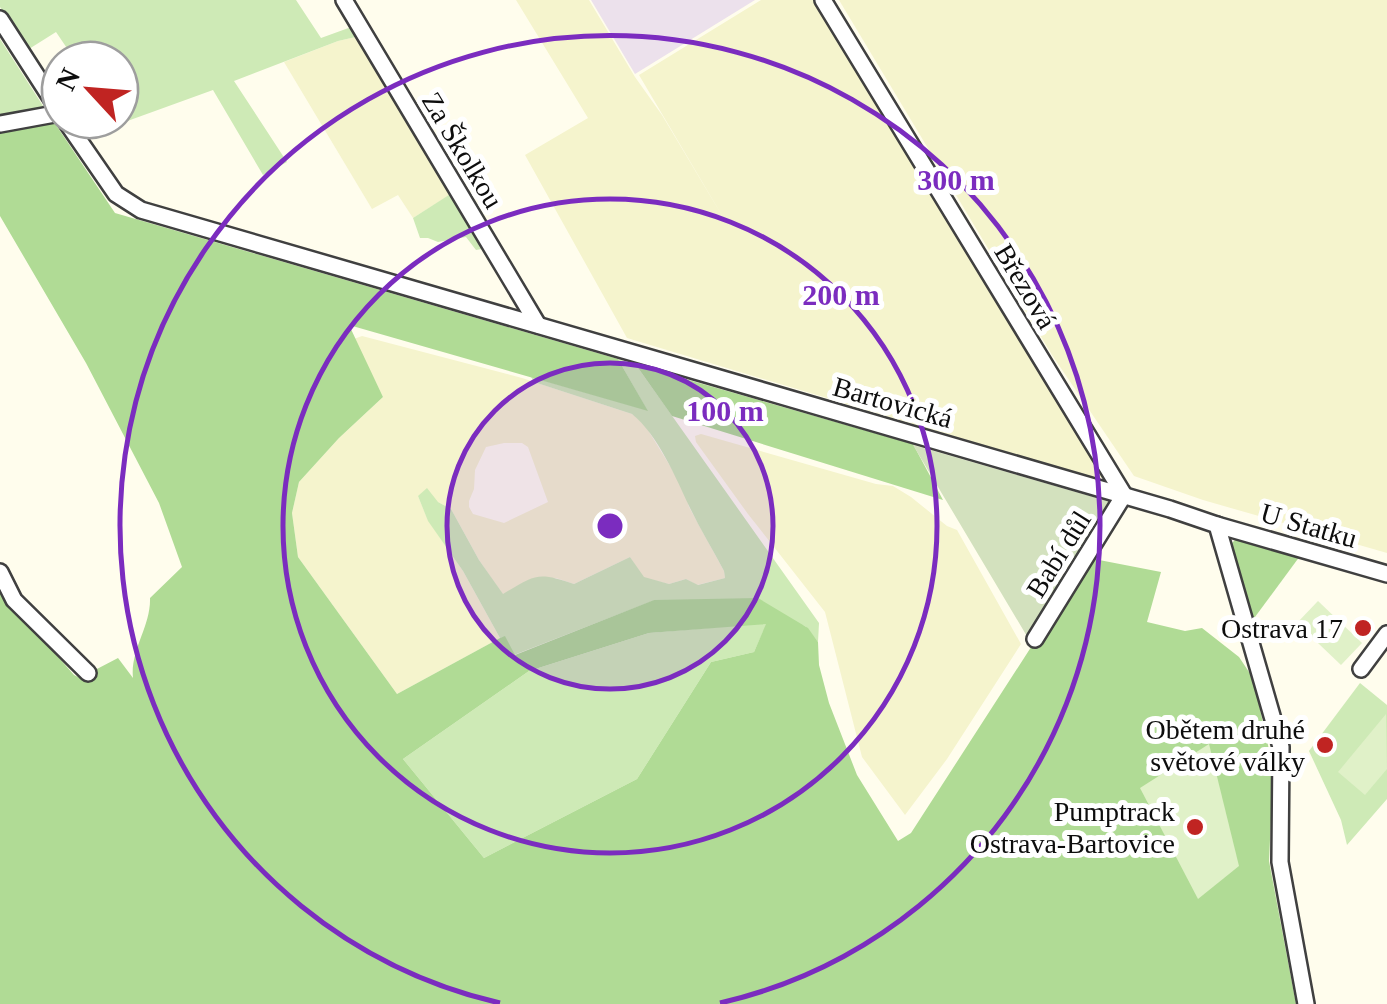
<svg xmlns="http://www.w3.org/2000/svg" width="1387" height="1004" font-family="Georgia,serif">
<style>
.industrial{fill:#ece1ec}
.farmland{fill:#f5f4cd;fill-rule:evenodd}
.green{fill:#ceeab6}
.forest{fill:#b0db95;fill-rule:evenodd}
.cemetery{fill:#d3e1be}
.pitch{fill:#e0f1c8}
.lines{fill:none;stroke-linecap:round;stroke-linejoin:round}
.minor-casing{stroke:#404040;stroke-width:20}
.minor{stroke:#fff;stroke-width:15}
.ring{fill:none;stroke:#7b2cbf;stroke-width:5}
.poi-dot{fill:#c02422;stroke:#fff;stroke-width:4}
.labels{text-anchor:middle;stroke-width:10;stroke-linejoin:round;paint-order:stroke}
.street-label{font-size:28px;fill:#0d0d0d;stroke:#fff}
.poi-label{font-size:28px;fill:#0d0d0d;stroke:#fff;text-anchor:end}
.centre{fill:#7b2cbf;stroke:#fff;stroke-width:5}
.ring-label{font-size:30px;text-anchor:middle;font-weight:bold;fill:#7b2cbf;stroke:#fff;stroke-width:10;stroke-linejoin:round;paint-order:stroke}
</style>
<rect width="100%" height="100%" fill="#fffded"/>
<polygon class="industrial" points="591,0 755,0 635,74"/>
<g class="farmland">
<polygon points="516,0 589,0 635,77 662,115 730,229 639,75 761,0 817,0 917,169 1101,466 1105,477 1098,478 1073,472 627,338 525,155 588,118"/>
<polygon points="839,0 1387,0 1387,553 1203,500 1134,476 1052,355"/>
<polygon points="360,36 453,193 413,218 398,195 372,209 284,62 338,41"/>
<path d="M362 336 522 378 632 414 643 422 683 487 689 507 724 571 725 578 697 585 686 579 669 584 643 578 630 557 574 584 556 578 503 595 479 560 451 509 438 502 418 496 428 520 463 571 500 638 397 694 298 557 292 513 299 482 339 438 383 397 354 339ZM504 443H522L528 447 548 502 504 523 473 514 469 507V501L474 489 475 470 486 447Z"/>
<polygon points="701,434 876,484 893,486 911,497 947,526 957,530 1021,644 947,759 905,815 862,757 825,612 748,514 696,442 695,436"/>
</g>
<g class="green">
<polygon points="0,0 296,0 321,38 354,26 360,36 338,41 234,81 287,162 263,175 213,90 86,136 83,130 107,120 120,120 120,60 75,60 56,32 29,49 0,7"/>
<polygon points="0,39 45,109 0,118"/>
<polygon points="452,193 487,248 476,250 466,237 438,242 428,238 420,238 413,218"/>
<path d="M618 359 636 365 819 623 818 642 805 626 655 600 514 655 505 637 500 638 463 571 428 521 418 496 427 488 438 502 451 509 479 560 503 594C535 575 537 571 574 584L630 557 644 577 669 584 686 579 698 585 725 578 724 571C713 550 700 529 690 508 676 478 658 435 632 414L534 382 531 377 647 410Z"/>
<polygon points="767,623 754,652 711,662 637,779 484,858 403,759 529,671 649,633"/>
<polygon points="1360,683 1387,705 1387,799 1347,845 1341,820 1309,751"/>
</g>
<g class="forest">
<path d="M52 119 115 213 618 359 648 411 349 325 383 397 339 438 299 482 292 513 298 557 397 694 500 638 505 636 515 655 654 600 758 598 808 628 818 642 819 665 829 703 857 775 898 841 911 833 1035 641 1041 643 1094 559 1161 572 1147 622 1185 631 1202 628 1239 657 1253 678 1270 754 1272 797 1269 861 1296 1004H0V584L8 600 74 675 84 680 95 670 118 658 133 678C130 650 151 626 150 598L182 567 159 503 86 363 0 216V129ZM766 624 754 652 711 662 637 779 484 858 403 759 529 671 649 633Z"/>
<polygon points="636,365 913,444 943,500 672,416"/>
<polygon points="1237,538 1300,556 1252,621 1230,545"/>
</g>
<polygon class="cemetery" points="913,445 1114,503 1082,555 1065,558 1059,569 1064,583 1028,638"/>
<g class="pitch">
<polygon points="1318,601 1362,643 1341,665 1297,623"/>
<polygon points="1386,714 1387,769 1365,795 1338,772"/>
<polygon points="1209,744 1239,866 1198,899 1140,788"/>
</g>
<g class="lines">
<g class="minor-casing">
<g id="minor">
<polyline points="344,0 538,325"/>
<polyline points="823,0 1124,495 1035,639"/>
<polyline points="0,19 60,112"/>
<polyline points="65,120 116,194 141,210 1170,509 1217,525 1281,747 1280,862 1306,1004"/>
<polyline points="0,124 60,113"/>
<polyline points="1217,525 1387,574"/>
<polyline points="0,572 14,600 88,673"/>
<polyline points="1361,669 1387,634"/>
</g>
</g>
<use href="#minor" class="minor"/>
</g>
<circle cx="610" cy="526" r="163" fill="#7b2cbf" fill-opacity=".12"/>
<g class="ring">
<circle cx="610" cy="526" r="163"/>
<circle cx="610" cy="526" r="327"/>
<path d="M500 1003A490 490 0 1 1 720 1003"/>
</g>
<g class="poi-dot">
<circle cx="1363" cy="628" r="10"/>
<circle cx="1325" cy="745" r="10"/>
<circle cx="1195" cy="827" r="10"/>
</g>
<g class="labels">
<g class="street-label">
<text transform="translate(463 150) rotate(59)" y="10">Za Školkou</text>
<text transform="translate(1026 286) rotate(59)" y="10">Březová</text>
<text transform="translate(893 402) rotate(16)" y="10">Bartovická</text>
<text transform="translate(1309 525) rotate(16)" y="10">U Statku</text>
<text transform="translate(1058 554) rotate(-58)" y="10">Babí důl</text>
</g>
<g class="poi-label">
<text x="1343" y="638">Ostrava 17</text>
<text x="1305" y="739">Obětem druhé<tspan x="1305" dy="32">světové války</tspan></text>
<text x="1175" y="821">Pumptrack<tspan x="1175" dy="32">Ostrava-Bartovice</tspan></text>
</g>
</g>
<circle cx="610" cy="526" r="15" class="centre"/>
<g class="ring-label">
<text x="956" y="190">300 m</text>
<text x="841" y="305">200 m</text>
<text x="725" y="421">100 m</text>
</g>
<g transform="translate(90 90) rotate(296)"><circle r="48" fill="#ffffff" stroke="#9e9e9e" stroke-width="2.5"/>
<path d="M0-8L18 38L0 25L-18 38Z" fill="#c02422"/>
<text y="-15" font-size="28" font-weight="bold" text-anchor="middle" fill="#0d0d0d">N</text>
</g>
</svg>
